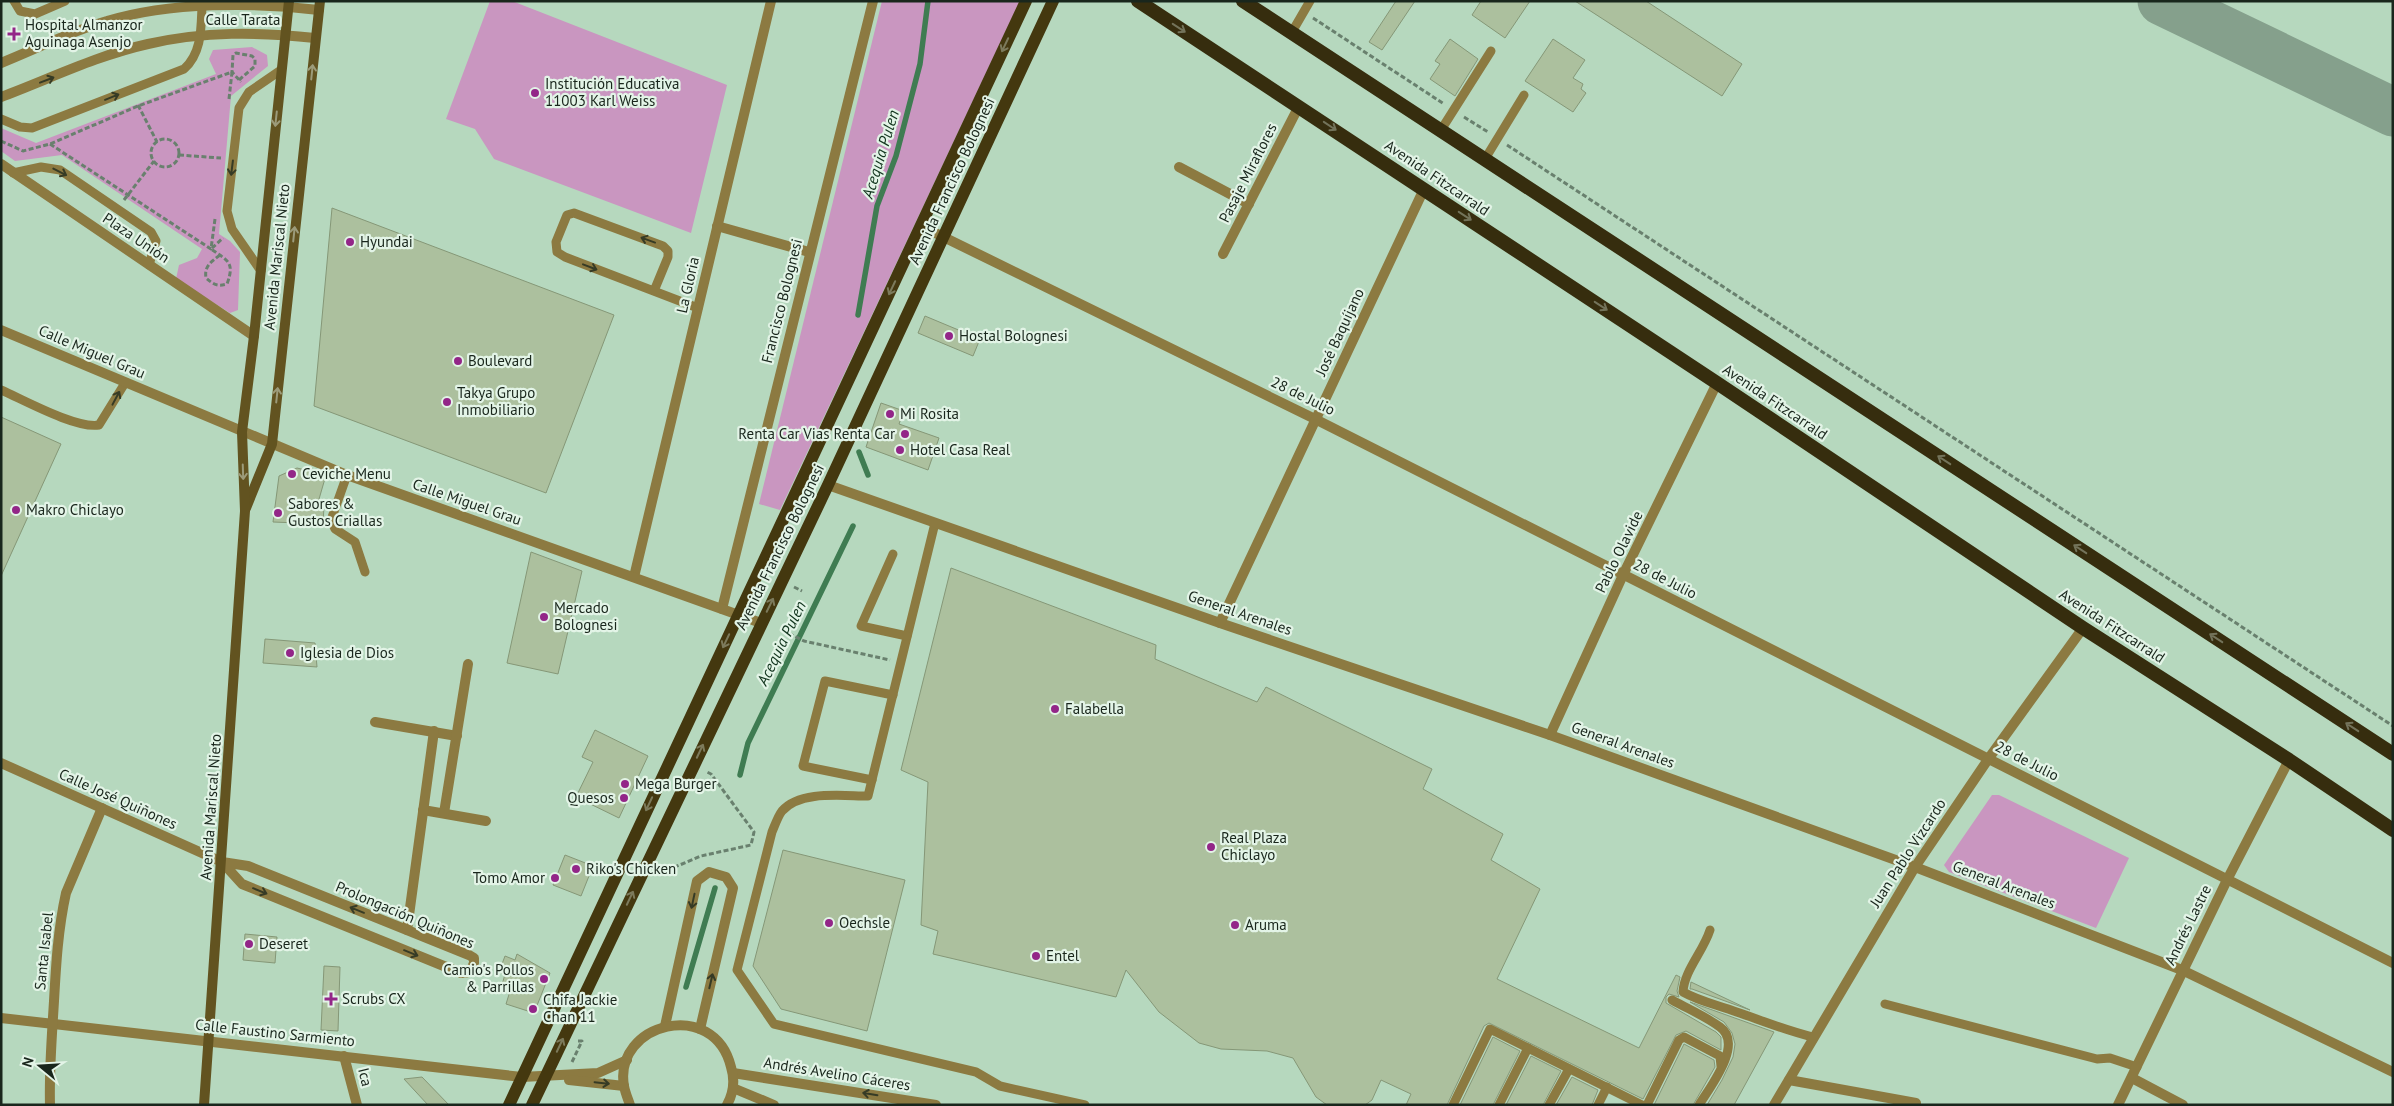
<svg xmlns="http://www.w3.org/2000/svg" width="2394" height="1106" font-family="'PT Sans',sans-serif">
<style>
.green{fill:#c996c0}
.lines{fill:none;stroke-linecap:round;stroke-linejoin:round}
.stream{stroke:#3f7c52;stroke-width:5.5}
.taxiway{stroke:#85a08c;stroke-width:49}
.building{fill:#acc09e;stroke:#859777}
.path{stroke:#69806e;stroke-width:3;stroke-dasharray:5 2.5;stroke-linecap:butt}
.service{stroke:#8c7a41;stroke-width:9}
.minor{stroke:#8c7a41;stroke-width:10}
.tertiary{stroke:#8c7a41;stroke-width:10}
.secondary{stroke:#625320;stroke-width:10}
.primary{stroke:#44380f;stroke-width:12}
.trunk{stroke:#362d0e;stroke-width:14}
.oneway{stroke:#73735a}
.oneway2{stroke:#7c7a5b}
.oneway3{stroke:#9c9b7a}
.oneway4{stroke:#363b25}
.poi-dot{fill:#932688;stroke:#e3f4e7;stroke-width:2}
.labels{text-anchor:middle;stroke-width:4.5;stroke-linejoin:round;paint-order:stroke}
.street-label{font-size:15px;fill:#19261c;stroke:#e3f4e7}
.poi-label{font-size:15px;fill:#19261c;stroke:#e3f4e7;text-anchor:start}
.water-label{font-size:16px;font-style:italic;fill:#11341d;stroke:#e3f4e7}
</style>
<rect width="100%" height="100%" fill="#b6d8be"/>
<g class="green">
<polygon points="490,1 512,1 727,85 691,233 494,159 475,129 446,119"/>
<polygon points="882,1 1020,1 780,510 759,504"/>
<polygon points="252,47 267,55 268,66 231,96 219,234 230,241 240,252 238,310 230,313 176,279 179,265 197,258 202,249 62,155 15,161 1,151 1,128 36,143 216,74 209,59 213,50"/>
<polygon points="1992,795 1999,795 2129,858 2096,928 1949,872 1944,865"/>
</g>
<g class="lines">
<g class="stream">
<polyline points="858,315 877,206 896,156 920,64 928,1"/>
<polyline points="859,452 868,475"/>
<polyline points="740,775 748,743 853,526"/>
<polyline points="686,987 715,888"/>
</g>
<polyline class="taxiway" points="2162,1 2393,112"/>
</g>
<g class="building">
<polygon points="1396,1 1415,1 1382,50 1369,42"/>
<polygon points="1481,1 1530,1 1505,38 1472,15"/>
<polygon points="1575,1 1646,1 1742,64 1722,96"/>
<polygon points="1450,39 1478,59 1455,96 1430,79 1440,64 1435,61"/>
<polygon points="1553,39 1585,60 1573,78 1583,84 1581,89 1586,93 1573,112 1525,81"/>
<polygon points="332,208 614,315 546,493 314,406"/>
<polygon points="925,316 980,339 973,356 918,333"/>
<polygon points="881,403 904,411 899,424 939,438 928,470 866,447"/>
<polygon points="1,417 61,444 1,576"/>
<polygon points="297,468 326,475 317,506 324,506 323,524 273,522 279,476"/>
<polygon points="531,552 582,571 558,674 507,663"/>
<polygon points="951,568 1156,645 1155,659 1257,702 1266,687 1432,769 1423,789 1503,834 1491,860 1540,889 1497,979 1639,1048 1676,975 1680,977 1677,991 1679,997 1669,994 1666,997 1666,1003 1716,1032 1721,1037 1721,1050 1686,1031 1676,1035 1643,1099 1489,1023 1484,1026 1447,1105 1406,1105 1411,1094 1381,1080 1372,1100 1365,1105 1327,1105 1316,1097 1293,1058 1267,1051 1221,1049 1199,1043 1159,1012 1126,970 1116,997 933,954 938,931 921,925 928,782 901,770"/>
<polygon points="265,639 315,643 317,667 263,663"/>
<polygon points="595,730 648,756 619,818 576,797 593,762 582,757"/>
<polygon points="783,850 905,880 867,1031 781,1009 753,966"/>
<polygon points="565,855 593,866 581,896 553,885"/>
<polygon points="245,934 277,937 275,963 243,960"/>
<polygon points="517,954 550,973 534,1013 506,1004 511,988 502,985 505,974 499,972 505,956 515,960"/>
<polygon points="324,966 340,967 338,1031 321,1030"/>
<polygon points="1691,982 1750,1010 1692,989 1690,989"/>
<polygon points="1690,1002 1774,1032 1734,1105 1707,1105 1722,1080 1733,1057 1735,1044 1732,1033 1724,1022"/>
<polygon points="1493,1037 1520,1051 1493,1105 1460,1105"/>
<polygon points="1684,1044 1714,1060 1715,1067 1693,1105 1654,1105"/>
<polygon points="1531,1056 1561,1071 1543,1105 1506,1105"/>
<polygon points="422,1077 449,1105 428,1105 404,1079"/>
<polygon points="1572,1077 1598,1090 1592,1105 1556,1105"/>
</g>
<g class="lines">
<g class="path">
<polyline points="1313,18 1444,104"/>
<polyline points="239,80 255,66 255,59 252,56 236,53 233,55 232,72 241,82"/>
<polyline points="138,105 157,142"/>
<polyline points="1464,117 1488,132"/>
<circle cx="165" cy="153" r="14"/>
<polyline points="1,141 23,151 50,144 138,106 232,72 229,99"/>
<polyline points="50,144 211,249 215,219"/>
<polyline points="1507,145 2393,726"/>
<polyline points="179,155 221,158"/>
<polyline points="124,200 154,161"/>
<path d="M220 255C211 262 204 266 206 278 213 284 217 287 227 284 235 262 228 261 211 249L223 238"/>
<polyline points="794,587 802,591"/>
<polyline points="782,630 804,641 890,660"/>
<polyline points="660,871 663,872 701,856 751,845 754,832 711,774 707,772"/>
<polyline points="572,1062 582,1041 578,1041"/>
</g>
<g class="service">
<polyline points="14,1 20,11 35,14 65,1"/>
<polyline points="1292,32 1310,1"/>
<path d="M1 119 20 127 32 128 184 69C202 53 201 28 202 6"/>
<polyline points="1441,130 1491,51"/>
<polyline points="1485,159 1524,95"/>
<polyline points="13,173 41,167 60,170 151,232 156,241 149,265"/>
<polyline points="261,271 232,229 227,211 239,108 249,92 281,70"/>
<polyline points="654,291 668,257 668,251 663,246 574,213 567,215 556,242 557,252 565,257 698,308"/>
<path d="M1 390C24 400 76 429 99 425L125 383"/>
<polyline points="347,475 331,520 335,529 355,542 365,572"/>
<path d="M935 523 868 796C843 796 800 790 782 811 778 816 775 825 772 832L737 970 774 1024 976 1072 1000 1086 1085 1105"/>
<polyline points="893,554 861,626 907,636"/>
<polyline points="872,780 803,766 825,681 893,695"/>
<path d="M1710 930C1703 952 1684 971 1683 992 1699 1001 1714 1004 1731 1010 1758 1019 1784 1030 1813 1037"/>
<path d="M1672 1000C1688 1009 1705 1016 1720 1027 1744 1044 1710 1087 1699 1105"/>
<polyline points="1885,1004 2097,1059 2110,1058 2137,1067"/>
<polyline points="1453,1105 1490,1029 1642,1105"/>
<polyline points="1499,1105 1528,1048"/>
<polyline points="1549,1105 1569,1069"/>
<polyline points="1598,1105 1607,1087"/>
<polyline points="1647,1105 1679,1040 1684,1037 1720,1056 1721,1066"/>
</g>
<g class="minor">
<path d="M1 63C36 49 71 31 107 21 169 2 255 2 319 10"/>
<path d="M1 97C49 79 98 55 148 44 204 31 259 32 315 38"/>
<polyline points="1,164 254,336"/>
<polyline points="1179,167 1249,204"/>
<polyline points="717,226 809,252"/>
<polyline points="921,226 1315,419 2393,963"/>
<polyline points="1223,254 1299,106"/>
<polyline points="828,485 1220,623 1550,735 1915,867 2182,970 2393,1072"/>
<polyline points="634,577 771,1"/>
<polyline points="722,609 873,1"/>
<polyline points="1220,623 1424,189"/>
<polyline points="375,722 457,736"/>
<polyline points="1550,735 1623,575 1717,383"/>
<polyline points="1,763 222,862 248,866 469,955 474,958 474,963 470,972 461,973 242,884 222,862"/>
<polyline points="423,810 486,821"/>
<polyline points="444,813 468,664"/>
<polyline points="407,930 434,731"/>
<polyline points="1,1018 522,1077 598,1073 627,1060"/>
<polyline points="665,1026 697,881 709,872 726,877 733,888 700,1029"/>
<polyline points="344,1056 357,1105"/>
<polyline points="733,1073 936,1105"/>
<polyline points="2132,1078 2183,1105"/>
<polyline points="569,1080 624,1086"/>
<polyline points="1789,1080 1916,1103"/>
<polyline points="733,1088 774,1105"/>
<path d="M50 1105C49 1070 52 1035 54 1001 56 965 58 929 66 893L102 808"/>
<path d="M630 1105C628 1099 625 1092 624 1086 613 1023 714 997 731 1067 735 1080 733 1094 727 1105"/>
<polyline points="1774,1105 1915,867 1989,758 2083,628"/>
<polyline points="2118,1105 2227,880 2289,760"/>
</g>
<polyline class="tertiary" points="1,330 347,475 761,623"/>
<g class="secondary">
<polyline points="246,508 272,444 320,1"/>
<polyline points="204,1105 245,511 242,432 254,336 289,1"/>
</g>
<g class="primary">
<polyline points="509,1105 1026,1"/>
<polyline points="532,1105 828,485 1053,1"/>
</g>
<g class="trunk">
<polyline points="1138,1 1717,383 2083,628 2289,760 2393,830"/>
<polyline points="1243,1 2393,754"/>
</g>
</g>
<defs><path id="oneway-shaft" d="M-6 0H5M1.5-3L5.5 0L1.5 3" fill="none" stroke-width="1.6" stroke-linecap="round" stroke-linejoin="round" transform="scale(1.25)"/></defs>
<g class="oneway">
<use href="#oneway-shaft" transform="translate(1179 28) rotate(33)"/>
<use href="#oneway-shaft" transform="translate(1330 126) rotate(34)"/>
<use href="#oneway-shaft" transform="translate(1465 216) rotate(33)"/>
<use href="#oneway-shaft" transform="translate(1601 306) rotate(33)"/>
<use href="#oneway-shaft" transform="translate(1944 460) rotate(-147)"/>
<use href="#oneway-shaft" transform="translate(2080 549) rotate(-147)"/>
<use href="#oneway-shaft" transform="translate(2216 638) rotate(-147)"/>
<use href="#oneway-shaft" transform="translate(2352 727) rotate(-147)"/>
</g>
<g class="oneway2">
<use href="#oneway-shaft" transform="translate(1005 45) rotate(115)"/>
<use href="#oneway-shaft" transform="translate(892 288) rotate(115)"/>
<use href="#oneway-shaft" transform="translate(770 605) rotate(-64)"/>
<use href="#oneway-shaft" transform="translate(726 641) rotate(115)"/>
<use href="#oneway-shaft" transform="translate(700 751) rotate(-65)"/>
<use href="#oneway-shaft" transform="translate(649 804) rotate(115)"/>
<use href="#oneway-shaft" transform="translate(630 898) rotate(-65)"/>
<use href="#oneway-shaft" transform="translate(560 1045) rotate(-65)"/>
</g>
<g class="oneway3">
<use href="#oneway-shaft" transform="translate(312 72) rotate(-84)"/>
<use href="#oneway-shaft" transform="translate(276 119) rotate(96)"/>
<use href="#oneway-shaft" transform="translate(294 234) rotate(-84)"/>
<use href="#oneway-shaft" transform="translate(277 395) rotate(-84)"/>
<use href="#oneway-shaft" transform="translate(243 472) rotate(88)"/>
</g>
<g class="oneway4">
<use href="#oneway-shaft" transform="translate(47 80) rotate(-21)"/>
<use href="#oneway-shaft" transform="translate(112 97) rotate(-22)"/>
<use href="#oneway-shaft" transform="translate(232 168) rotate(97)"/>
<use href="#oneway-shaft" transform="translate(60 172) rotate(27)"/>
<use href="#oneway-shaft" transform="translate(648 240) rotate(-160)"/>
<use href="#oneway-shaft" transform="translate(590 267) rotate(21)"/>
<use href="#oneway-shaft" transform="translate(116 398) rotate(-62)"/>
<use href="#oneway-shaft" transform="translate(260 891) rotate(22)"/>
<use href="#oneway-shaft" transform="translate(693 901) rotate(102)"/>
<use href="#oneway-shaft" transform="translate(357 910) rotate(-158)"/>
<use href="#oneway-shaft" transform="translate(411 953) rotate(22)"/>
<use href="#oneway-shaft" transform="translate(711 981) rotate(-77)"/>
<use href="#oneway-shaft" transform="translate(602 1083) rotate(6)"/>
<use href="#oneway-shaft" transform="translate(870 1094) rotate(-171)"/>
</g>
<g class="poi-dot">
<path d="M11.5 26.5h5v5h5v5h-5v5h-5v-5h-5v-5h5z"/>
<circle cx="535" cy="93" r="5"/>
<circle cx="350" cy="242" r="5"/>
<circle cx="949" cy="336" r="5"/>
<circle cx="458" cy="361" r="5"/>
<circle cx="447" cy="402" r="5"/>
<circle cx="890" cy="414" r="5"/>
<circle cx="905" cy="434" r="5"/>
<circle cx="900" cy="450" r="5"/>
<circle cx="292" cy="474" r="5"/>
<circle cx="16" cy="510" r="5"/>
<circle cx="278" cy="513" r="5"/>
<circle cx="544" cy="617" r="5"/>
<circle cx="290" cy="653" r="5"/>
<circle cx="1055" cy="709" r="5"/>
<circle cx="625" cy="784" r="5"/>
<circle cx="624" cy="798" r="5"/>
<circle cx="1211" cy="847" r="5"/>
<circle cx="576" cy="869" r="5"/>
<circle cx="555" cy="878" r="5"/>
<circle cx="829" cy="923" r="5"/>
<circle cx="1235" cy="925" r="5"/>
<circle cx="249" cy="944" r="5"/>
<circle cx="1036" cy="956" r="5"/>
<circle cx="544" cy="979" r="5"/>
<path d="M328.5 991.5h5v5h5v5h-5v5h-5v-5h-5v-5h5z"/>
<circle cx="533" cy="1009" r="5"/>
</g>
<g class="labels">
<g class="street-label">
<text x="243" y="25">Calle Tarata</text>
<text transform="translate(1248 173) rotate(-63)" y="5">Pasaje Miraflores</text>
<text transform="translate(1437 178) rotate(34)" y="5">Avenida Fitzcarrald</text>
<text transform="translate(952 181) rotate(-65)" y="5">Avenida Francisco Bolognesi</text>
<text transform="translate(136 238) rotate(34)" y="5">Plaza Unión</text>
<text transform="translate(277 257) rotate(-84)" y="5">Avenida Mariscal Nieto</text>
<text transform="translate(688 285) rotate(-77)" y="5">La Gloria</text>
<text transform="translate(782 301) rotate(-76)" y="5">Francisco Bolognesi</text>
<text transform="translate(1340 332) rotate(-65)" y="5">José Baquíjano</text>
<text transform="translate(92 352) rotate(23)" y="5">Calle Miguel Grau</text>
<text transform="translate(1303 396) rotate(26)" y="5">28 de Julio</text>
<text transform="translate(1775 402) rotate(34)" y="5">Avenida Fitzcarrald</text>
<text transform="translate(467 502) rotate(19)" y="5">Calle Miguel Grau</text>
<text transform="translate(780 547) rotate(-64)" y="5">Avenida Francisco Bolognesi</text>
<text transform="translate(1619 552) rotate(-64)" y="5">Pablo Olavide</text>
<text transform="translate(1665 579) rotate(27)" y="5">28 de Julio</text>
<text transform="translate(1240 613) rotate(19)" y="5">General Arenales</text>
<text transform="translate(2112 626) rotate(33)" y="5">Avenida Fitzcarrald</text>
<text transform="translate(1623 745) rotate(20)" y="5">General Arenales</text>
<text transform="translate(2027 761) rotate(27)" y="5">28 de Julio</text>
<text transform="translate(118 799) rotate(24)" y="5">Calle José Quiñones</text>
<text transform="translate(211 807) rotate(-86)" y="5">Avenida Mariscal Nieto</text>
<text transform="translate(1908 853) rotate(-57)" y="5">Juan Pablo Vizcardo</text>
<text transform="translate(2004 885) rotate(21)" y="5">General Arenales</text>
<text transform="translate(405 915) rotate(23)" y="5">Prolongación Quiñones</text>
<text transform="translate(2188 925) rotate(-64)" y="5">Andrés Lastre</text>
<text transform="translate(44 951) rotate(-84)" y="5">Santa Isabel</text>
<text transform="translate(275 1033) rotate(6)" y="5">Calle Faustino Sarmiento</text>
<text transform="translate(837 1074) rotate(9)" y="5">Andrés Avelino Cáceres</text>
<text transform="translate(365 1077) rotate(76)" y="5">Ica</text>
</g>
<g class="poi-label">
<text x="25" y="30">Hospital Almanzor<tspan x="25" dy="17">Aguinaga Asenjo</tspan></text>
<text x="545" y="89">Institución Educativa<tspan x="545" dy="17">11003 Karl Weiss</tspan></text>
<text x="360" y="247">Hyundai</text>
<text x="959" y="341">Hostal Bolognesi</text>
<text x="468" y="366">Boulevard</text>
<text x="457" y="398">Takya Grupo<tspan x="457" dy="17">Inmobiliario</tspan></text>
<text x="900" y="419">Mi Rosita</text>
<text x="895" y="439" text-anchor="end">Renta Car Vias Renta Car</text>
<text x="910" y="455">Hotel Casa Real</text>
<text x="302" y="479">Ceviche Menu</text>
<text x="288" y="509">Sabores &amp;<tspan x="288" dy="17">Gustos Criallas</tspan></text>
<text x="26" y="515">Makro Chiclayo</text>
<text x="554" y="613">Mercado<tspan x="554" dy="17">Bolognesi</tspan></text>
<text x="300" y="658">Iglesia de Dios</text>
<text x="1065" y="714">Falabella</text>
<text x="635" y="789">Mega Burger</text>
<text x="614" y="803" text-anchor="end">Quesos</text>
<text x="1221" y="843">Real Plaza<tspan x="1221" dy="17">Chiclayo</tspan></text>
<text x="586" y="874">Riko's Chicken</text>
<text x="545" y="883" text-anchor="end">Tomo Amor</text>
<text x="839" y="928">Oechsle</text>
<text x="1245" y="930">Aruma</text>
<text x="259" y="949">Deseret</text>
<text x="1046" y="961">Entel</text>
<text x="534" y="975" text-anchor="end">Camio's Pollos<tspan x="534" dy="17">&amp; Parrillas</tspan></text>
<text x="342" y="1004">Scrubs CX</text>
<text x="543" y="1005">Chifa Jackie<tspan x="543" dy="17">Chan 11</tspan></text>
</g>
<g class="water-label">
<text transform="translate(880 154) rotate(-73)" y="6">Acequia Pulen</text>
<text transform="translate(781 643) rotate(-64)" y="6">Acequia Pulen</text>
</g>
</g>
<rect width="2394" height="1106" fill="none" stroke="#19261c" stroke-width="5"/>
<g transform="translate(40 1066) rotate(288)" stroke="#e3f4e7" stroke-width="4" paint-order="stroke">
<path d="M0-4L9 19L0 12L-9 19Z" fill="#19261c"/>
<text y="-8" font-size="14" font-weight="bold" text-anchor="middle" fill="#19261c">N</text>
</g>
</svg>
